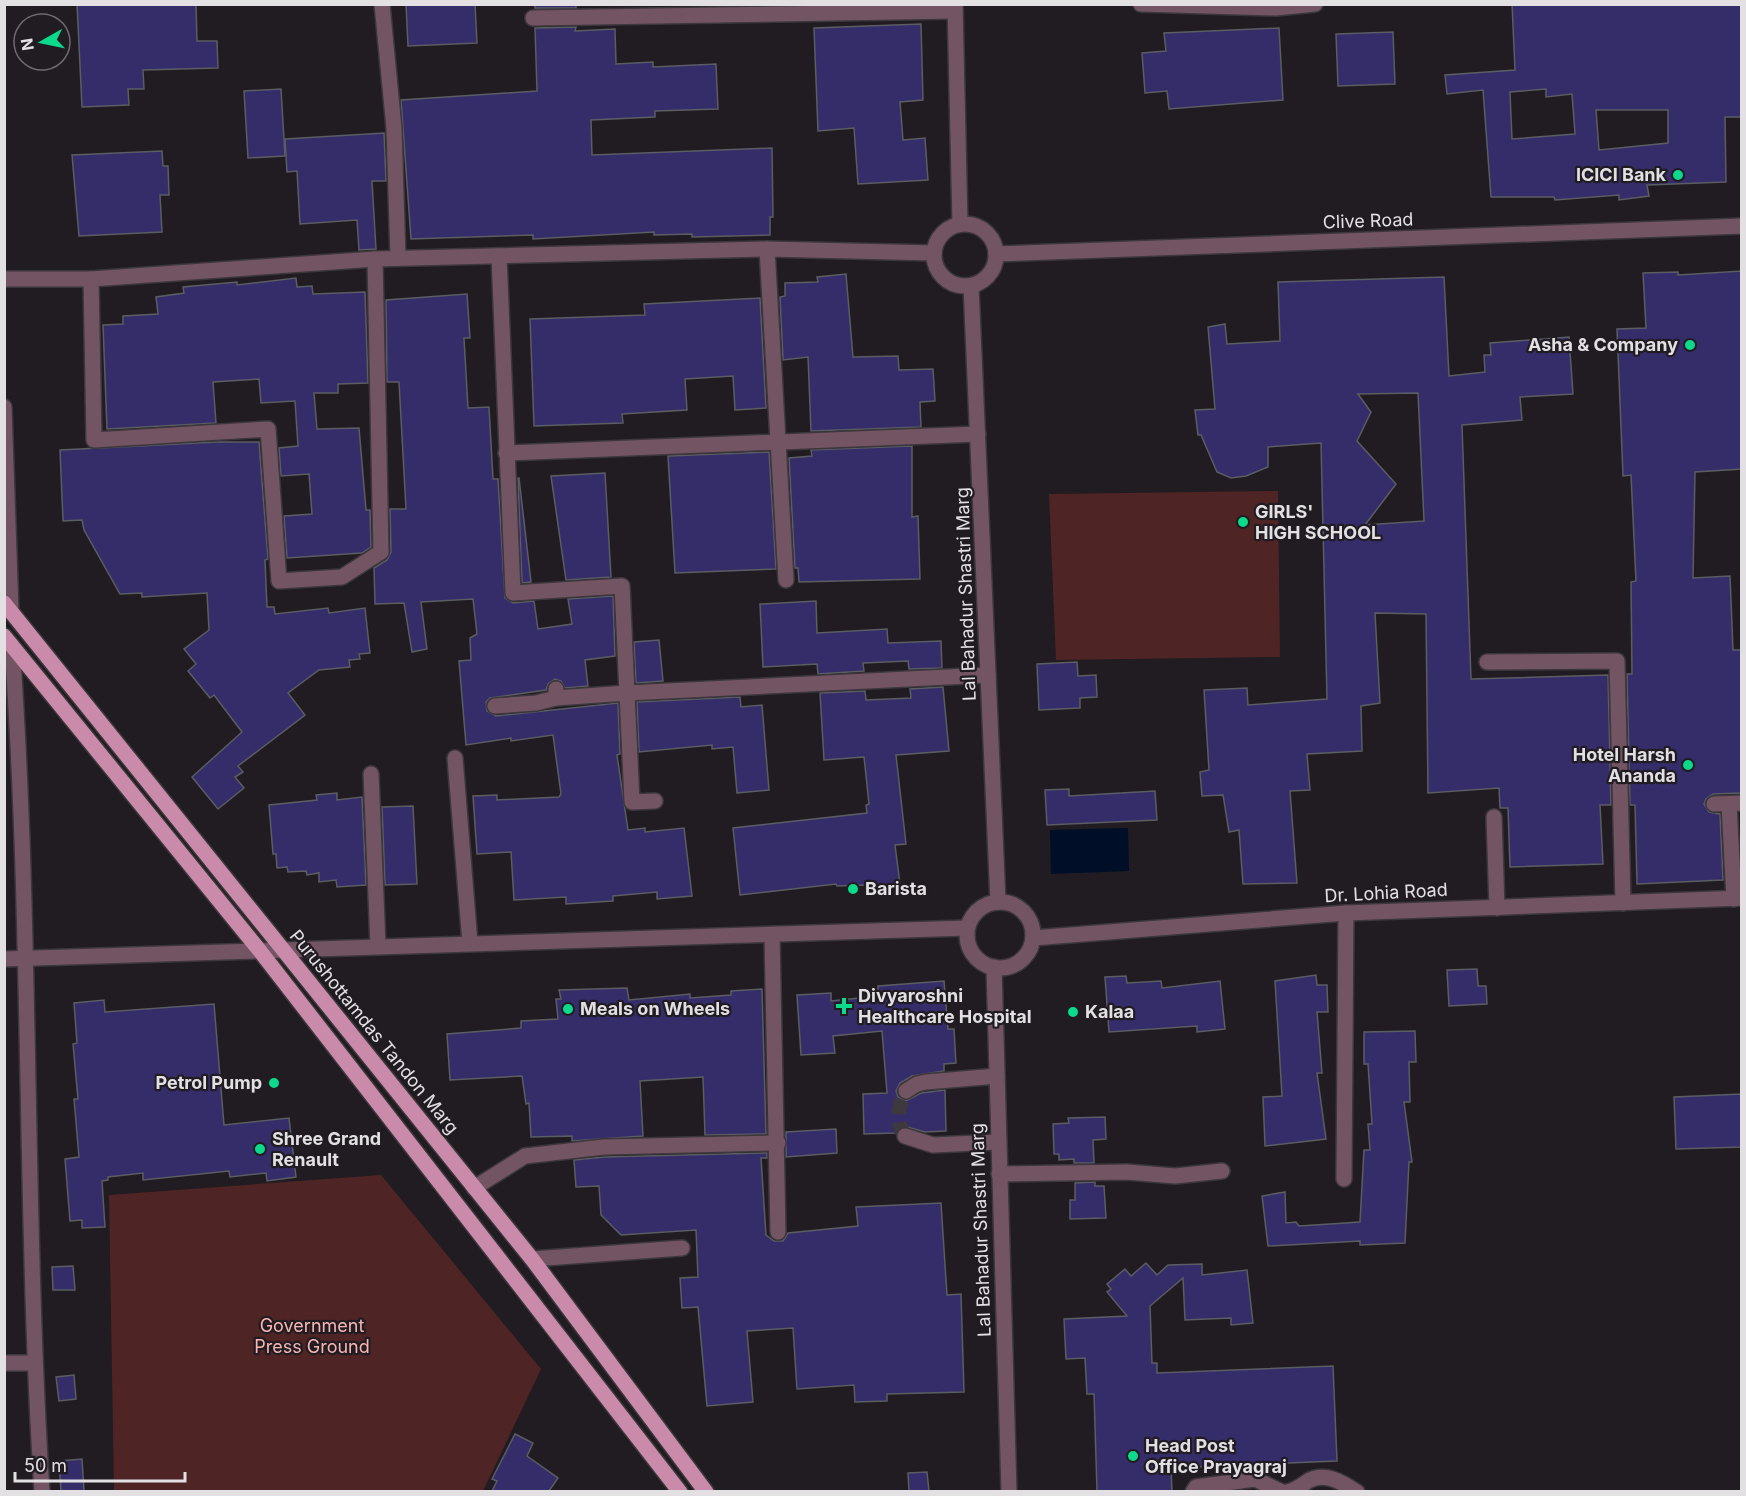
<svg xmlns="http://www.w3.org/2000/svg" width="1746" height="1496" font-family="Inter,sans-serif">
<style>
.green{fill:#4f2424}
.water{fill:#000e28}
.building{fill:#352d6a;stroke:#5c5c63;stroke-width:1.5;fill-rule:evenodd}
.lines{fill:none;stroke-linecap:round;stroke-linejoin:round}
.minor-tunnel{stroke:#3d393e;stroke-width:15;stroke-dasharray:15 8;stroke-linecap:butt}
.minor-casing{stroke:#3b373c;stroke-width:18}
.major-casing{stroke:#3b373c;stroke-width:18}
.minor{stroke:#735463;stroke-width:15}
.major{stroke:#ca8aa9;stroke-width:15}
.poi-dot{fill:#0bd98b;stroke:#201c21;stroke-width:2}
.labels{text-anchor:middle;stroke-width:4.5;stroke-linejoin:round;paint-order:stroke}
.poi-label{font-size:18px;font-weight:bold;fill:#e3e0e4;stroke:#201c21;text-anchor:start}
.street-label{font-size:18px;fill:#e3e0e4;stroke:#201c21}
.park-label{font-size:18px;fill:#f9b5b3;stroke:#201c21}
</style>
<rect width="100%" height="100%" fill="#201c21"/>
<g class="green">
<polygon points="1278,491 1280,657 1056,660 1049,494"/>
<polygon points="381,1175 541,1369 483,1491 114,1491 109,1195"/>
</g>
<polygon class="water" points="1128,828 1129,871 1051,874 1050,830"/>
<g class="building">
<polygon points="77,4 196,4 197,41 217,41 218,68 143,70 144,89 128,89 129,105 82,107"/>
<polygon points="406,4 475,4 477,43 408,46"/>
<rect x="535" y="4" width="41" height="4"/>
<path d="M1512 4H1742V117H1725L1726 182 1647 185 1649 196 1619 200V195L1555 200 1554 197H1491L1483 90 1447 94 1445 75 1515 70ZM1546 89V97L1572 94 1575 134 1512 139 1510 92ZM1596 110H1668V143L1599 150Z"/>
<polygon points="921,24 923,100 900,102 903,140 925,138 928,180 858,184 854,128 818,131 814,28"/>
<polygon points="576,27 575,31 615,29 616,64 653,62 653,67 716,64 718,109 655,111 655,117 591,120 592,155 772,148 773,217 770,217 770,235 692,237 692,234 654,235 654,232 533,239 533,235 411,239 401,100 537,91 535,28"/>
<polygon points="1279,28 1283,100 1169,109 1167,91 1145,93 1142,53 1166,51 1164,33"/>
<polygon points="1393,32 1395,84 1338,86 1336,34"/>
<polygon points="281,89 285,156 248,158 244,91"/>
<polygon points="384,133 386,181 372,181 376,249 359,250 357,220 300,224 297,171 287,172 285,139"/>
<polygon points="162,151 163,166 168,166 169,195 160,195 162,232 79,236 72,155"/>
<polygon points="1742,271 1742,469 1695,472 1693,578 1730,576 1733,650 1742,650 1742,793 1713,794 1706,799 1704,804 1709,812 1720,814 1723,880 1637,884 1635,805 1630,805 1627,674 1632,674 1631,582 1636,581 1631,475 1623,476 1617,329 1646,328 1643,273 1678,272 1678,275"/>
<polygon points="846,274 853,357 898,356 899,370 933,369 935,401 920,402 921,427 811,431 808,357 783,360 780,297 785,296 785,283 818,282 817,277"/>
<path d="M1444 277 1449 376 1485 372 1484 355H1491L1490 343 1569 337 1573 394 1520 397 1522 420 1462 425 1471 679 1608 675 1611 805H1600L1603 864 1510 867 1508 808H1500L1499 788 1428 793 1426 614 1375 613 1380 703 1361 706 1362 751 1307 754 1310 790 1290 791 1297 883 1243 884 1239 830 1229 832 1223 795 1202 796 1200 772 1209 770 1204 690 1247 688 1248 705 1327 699 1321 443 1268 447V467L1246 476 1231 478 1217 472 1201 435H1198L1195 410 1215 409 1208 327 1225 324 1227 344 1280 341 1278 282ZM1418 393 1424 521 1365 525 1396 484 1357 441 1371 412 1358 394Z"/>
<polygon points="296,278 297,287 312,286 313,294 365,292 368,383 338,384 338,393 314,393 317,429 359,428 366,510 370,510 371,547 362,553 287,558 284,516 312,514 309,474 281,476 279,448 298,446 295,401 261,403 259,379 213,382 216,423 107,429 103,325 123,324 123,316 158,314 156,297 184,293 183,287 237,282 237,285"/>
<polygon points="467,294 470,338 464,338 468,408 489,407 493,479 498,479 505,598 513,603 534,601 538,629 572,624 568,599 613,596 615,656 585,660 588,686 565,688 561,681 555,679 548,684 546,690 490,698 486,702 487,711 496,716 618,703 620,754 617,755 628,830 645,828 645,832 684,828 692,896 657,899 657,892 613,896 613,901 566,904 566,897 514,900 511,852 477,854 473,796 497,795 497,800 559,797 561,794 553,735 511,741 511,738 466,745 459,661 471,660 470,638 477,634 473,599 421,602 427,649 412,652 404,603 375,604 374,568 387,560 391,552 390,509 406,509 399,382 387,382 386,300"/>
<polygon points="760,298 766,408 735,410 733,376 685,379 687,410 622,414 623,423 534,426 530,319 645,315 644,304"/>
<polygon points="217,442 259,442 268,559 265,560 267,607 274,607 275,614 328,608 329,613 365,608 370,653 359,654 360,659 349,660 350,667 319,670 288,693 305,715 238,766 243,772 235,777 244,788 218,809 192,777 242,732 214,695 210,698 188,671 196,664 184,649 209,630 207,593 142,597 142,593 120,594 84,530 82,520 63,521 60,450"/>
<polygon points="912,446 912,517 918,516 920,579 799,582 798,568 795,568 789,458 812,456 811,450"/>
<polygon points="769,452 776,569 675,573 668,456"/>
<polygon points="605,473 611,577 566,580 551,476"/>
<polygon points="518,478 519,478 531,582 522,583"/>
<polygon points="816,601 817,633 887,629 888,643 941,641 942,668 909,669 908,661 863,663 864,671 818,674 817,664 763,667 760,604"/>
<polygon points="659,640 663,681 636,683 634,642"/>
<polygon points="1077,662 1078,676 1096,675 1097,697 1080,698 1080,708 1039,710 1037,664"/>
<polygon points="943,687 949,751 896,755 906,844 895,845 900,884 837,886 836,884 740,895 733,828 867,813 866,805 869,804 864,757 824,760 820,693 865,691 866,700 911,698 910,689"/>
<polygon points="740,697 741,707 762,705 769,790 737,793 733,747 712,749 712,745 639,752 637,702"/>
<polygon points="1069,789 1069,796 1155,791 1157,820 1047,825 1045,790"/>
<polygon points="337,793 337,800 362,797 366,885 337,887 336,880 319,882 319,873 307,875 306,871 288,872 287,867 277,868 276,854 273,854 269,805 317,800 316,795"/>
<polygon points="413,806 417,884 385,885 382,807"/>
<polygon points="1477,969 1478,986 1486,986 1487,1004 1449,1006 1447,970"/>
<polygon points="1316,975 1317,985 1327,985 1328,1012 1317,1012 1322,1073 1317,1073 1326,1139 1265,1146 1263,1097 1282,1096 1275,981"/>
<polygon points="1126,976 1127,983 1161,981 1162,988 1220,981 1225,1029 1197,1032 1197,1026 1109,1032 1105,977"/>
<polygon points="944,981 948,1029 954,1029 956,1063 944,1064 944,1071 912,1076 900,1083 896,1091 898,1097 906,1101 921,1093 945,1090 946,1131 925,1132 904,1126 896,1133 864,1134 863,1094 887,1093 882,1031 833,1036 835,1053 801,1055 797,995 831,993 831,1001 878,996 878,986"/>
<polygon points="627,988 629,1000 690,994 690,998 731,995 731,991 762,989 766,1134 705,1135 703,1077 640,1081 643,1136 572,1141 572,1136 531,1137 529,1103 526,1104 522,1076 450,1080 447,1034 521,1028 521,1021 558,1019 556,999 561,999 559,990"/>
<polygon points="104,1000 105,1012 214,1004 224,1125 289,1118 296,1177 267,1181 266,1173 230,1177 229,1171 143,1180 143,1173 108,1177 108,1180 102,1181 105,1227 82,1228 82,1220 70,1221 65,1159 79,1157 74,1099 78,1099 73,1044 77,1043 74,1003"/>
<polygon points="1415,1031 1416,1062 1409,1062 1410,1102 1404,1102 1412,1162 1409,1162 1405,1243 1360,1245 1360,1241 1268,1246 1262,1196 1285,1192 1286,1223 1296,1222 1299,1226 1360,1222 1364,1150 1370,1150 1368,1124 1372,1124 1368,1064 1364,1064 1364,1032"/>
<polygon points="1742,1094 1742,1147 1676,1149 1674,1097"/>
<polygon points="1105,1117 1106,1139 1093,1140 1094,1163 1074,1163 1074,1159 1059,1160 1059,1154 1054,1154 1053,1124 1069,1123 1068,1118"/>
<polygon points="836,1129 837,1153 786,1157 786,1132"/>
<polygon points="767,1153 767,1158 761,1158 766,1235 774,1241 783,1241 788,1233 858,1226 856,1207 941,1203 947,1295 961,1294 964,1392 887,1394 887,1401 855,1402 854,1385 797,1389 793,1328 747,1331 753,1402 707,1406 698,1307 682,1308 680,1278 698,1277 696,1230 621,1235 601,1215 599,1186 576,1187 574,1160 605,1157"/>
<polygon points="1095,1182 1095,1186 1104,1186 1106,1218 1070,1219 1070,1200 1075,1200 1075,1183"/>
<polygon points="1146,1263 1157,1275 1168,1265 1202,1264 1202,1275 1247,1270 1253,1323 1231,1325 1231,1318 1185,1320 1183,1278 1150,1306 1152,1363 1157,1363 1157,1373 1333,1366 1337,1461 1171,1468 1172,1491 1097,1491 1094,1394 1087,1394 1085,1358 1066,1359 1064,1319 1127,1316 1107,1292 1111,1289 1107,1284 1125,1269 1131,1276"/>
<polygon points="73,1266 75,1290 53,1290 52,1267"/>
<polygon points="74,1375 76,1399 59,1401 56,1377"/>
<polygon points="515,1434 533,1443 527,1456 558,1478 549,1491 492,1491 497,1481 492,1479"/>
<polygon points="82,1459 84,1491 61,1491 59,1461"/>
<polygon points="927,1472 929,1491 909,1491 908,1473"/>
</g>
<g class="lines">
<path class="minor-tunnel" d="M905 1136C895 1123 898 1103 906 1091"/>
<g class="minor-casing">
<g id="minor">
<polyline points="382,4 394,128 398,258"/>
<polyline points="955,4 960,224"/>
<polyline points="1141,4 1276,8 1315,4"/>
<polyline points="533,18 955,11"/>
<circle cx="965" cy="255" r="31"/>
<polyline points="767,249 786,580"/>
<polyline points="996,254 1742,226"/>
<polyline points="499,256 513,593 622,586 627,693 988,675"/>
<polyline points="4,279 91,279 375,259 767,249 934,253"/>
<polyline points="91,279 94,440 268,429 279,581 342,577 381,552 375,259"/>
<polyline points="971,286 998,902"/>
<polyline points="4,407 11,611"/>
<polyline points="506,453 978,434"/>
<path d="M12 646C32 927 24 1210 42 1492"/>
<polyline points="1487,662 1617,661 1623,903"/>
<polyline points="556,689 556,698 627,693 632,802 655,801"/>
<polyline points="495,706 536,703 556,698"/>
<polyline points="455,758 470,943"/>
<polyline points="371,774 378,946"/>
<polyline points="1714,804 1742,803"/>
<polyline points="1729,804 1734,899"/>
<polyline points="1494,817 1497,908"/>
<circle cx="1000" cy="935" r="33"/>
<polyline points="772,935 778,1232"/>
<polyline points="1033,938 1346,913 1742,898"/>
<polyline points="4,959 967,928"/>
<polyline points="994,967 1009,1492"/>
<polyline points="906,1091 917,1084 926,1082 997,1076"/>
<polyline points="905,1136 933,1145 998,1142"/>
<polyline points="999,1174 1127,1172 1175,1176 1222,1171"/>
<polyline points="1344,1179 1346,913"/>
<polyline points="474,1188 525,1156 604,1147 778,1143"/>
<polyline points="532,1259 682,1248"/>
<polyline points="4,1363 34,1363"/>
<polyline points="1193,1492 1196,1487 1255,1479 1282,1492"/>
<path d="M1287 1492C1296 1490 1301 1486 1308 1481 1325 1471 1343 1483 1357 1492"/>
</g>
</g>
<g class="major-casing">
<g id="major">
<polyline points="4,603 532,1259 706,1492"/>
<polyline points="4,636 260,951 680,1492"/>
</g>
</g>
<use href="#minor" class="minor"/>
<use href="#major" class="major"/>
</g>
<g class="poi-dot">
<circle cx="1678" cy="175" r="6"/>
<circle cx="1690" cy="345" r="6"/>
<circle cx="1243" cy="522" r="6"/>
<circle cx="1688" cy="765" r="6"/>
<circle cx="853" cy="889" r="6"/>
<path d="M841 997h6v6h6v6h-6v6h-6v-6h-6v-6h6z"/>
<circle cx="568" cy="1009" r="6"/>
<circle cx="1073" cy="1012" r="6"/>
<circle cx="274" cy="1083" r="6"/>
<circle cx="260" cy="1149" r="6"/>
<circle cx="1133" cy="1456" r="6"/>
</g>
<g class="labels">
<g class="poi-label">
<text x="1666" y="181" text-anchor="end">ICICI Bank</text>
<text x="1678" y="351" text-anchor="end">Asha &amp; Company</text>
<text x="1255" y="518">GIRLS'<tspan x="1255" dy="21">HIGH SCHOOL</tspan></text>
<text x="1676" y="761" text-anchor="end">Hotel Harsh<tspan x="1676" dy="21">Ananda</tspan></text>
<text x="865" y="895">Barista</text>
<text x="858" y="1002">Divyaroshni<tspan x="858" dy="21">Healthcare Hospital</tspan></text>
<text x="580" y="1015">Meals on Wheels</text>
<text x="1085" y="1018">Kalaa</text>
<text x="262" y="1089" text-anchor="end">Petrol Pump</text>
<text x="272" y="1145">Shree Grand<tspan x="272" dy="21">Renault</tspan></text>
<text x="1145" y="1452">Head Post<tspan x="1145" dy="21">Office Prayagraj</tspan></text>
</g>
<g class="street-label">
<text transform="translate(1368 221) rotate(-2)" y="6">Clive Road</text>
<text transform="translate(966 594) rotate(-92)" y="6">Lal Bahadur Shastri Marg</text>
<text transform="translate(1386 893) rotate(-3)" y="6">Dr. Lohia Road</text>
<text transform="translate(374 1032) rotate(51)" y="6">Purushottamdas Tandon Marg</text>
<text transform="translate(981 1230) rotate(-92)" y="6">Lal Bahadur Shastri Marg</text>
</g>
<g class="park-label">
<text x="312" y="1332">Government<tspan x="312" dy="21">Press Ground</tspan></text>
</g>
</g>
<rect width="1746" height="1496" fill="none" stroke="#e3e0e4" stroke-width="12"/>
<g transform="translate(42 42) rotate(261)"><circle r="28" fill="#201c21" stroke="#6e6a6f" stroke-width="1.5"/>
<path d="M0-4.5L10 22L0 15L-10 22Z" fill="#0bd98b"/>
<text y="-9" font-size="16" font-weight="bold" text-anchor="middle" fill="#e3e0e4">N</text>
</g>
<path d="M15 1472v9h170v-9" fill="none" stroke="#e3e0e4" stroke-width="3"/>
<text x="24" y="1472" font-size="18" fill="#e3e0e4" stroke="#201c21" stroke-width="4.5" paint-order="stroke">50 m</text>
</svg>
